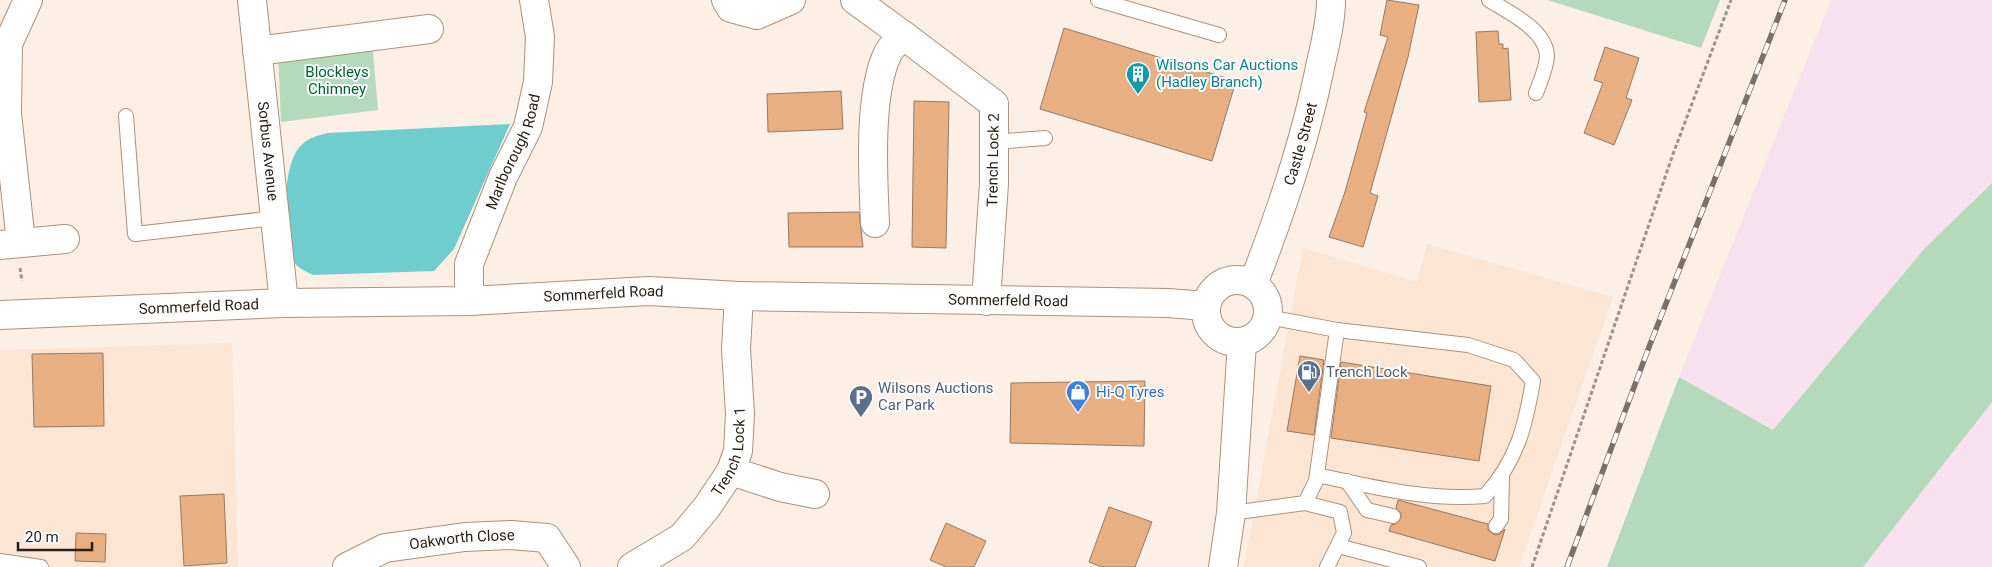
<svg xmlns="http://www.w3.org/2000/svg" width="1992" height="567" font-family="Roboto,sans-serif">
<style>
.built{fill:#fce5d3}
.industrial{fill:#f7e1ee}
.green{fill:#b5dabb}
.water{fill:#70cdce}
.building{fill:#e8af82;stroke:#957963}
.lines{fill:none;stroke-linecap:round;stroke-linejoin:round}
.service-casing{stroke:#ae917a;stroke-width:16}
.minor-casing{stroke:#ae917a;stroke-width:30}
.tertiary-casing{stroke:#ae917a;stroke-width:30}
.path{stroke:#9e9288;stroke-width:3;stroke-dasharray:4 2.5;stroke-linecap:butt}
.service{stroke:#fff;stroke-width:14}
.minor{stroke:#fff;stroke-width:28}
.tertiary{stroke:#fff;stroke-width:28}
.rail-casing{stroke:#7d7167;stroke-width:5.5}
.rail{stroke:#fff;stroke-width:4;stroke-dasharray:11;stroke-linecap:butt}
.labels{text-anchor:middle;stroke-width:4;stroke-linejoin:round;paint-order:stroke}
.culture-label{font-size:15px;fill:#0d838f;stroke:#fff;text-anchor:start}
.park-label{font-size:15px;fill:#00622a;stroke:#fff}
.street-label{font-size:15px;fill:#2a1f16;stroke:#fff}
.service-label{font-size:15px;fill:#4e5e75;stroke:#fff;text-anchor:start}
.shop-label{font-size:15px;fill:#366cbe;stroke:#fff;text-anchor:start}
</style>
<rect width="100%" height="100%" fill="#fcefe5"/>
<g class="built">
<polygon points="1427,244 1613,297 1519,567 1244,567 1303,248 1417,282"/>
<polygon points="232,343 238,567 0,567 0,350"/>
</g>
<g class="industrial">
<polygon points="1831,0 1992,0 1992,183 1925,248 1773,430 1679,377"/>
<polygon points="1992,402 1992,567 1863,567"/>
</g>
<g class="green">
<polygon points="1547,0 1720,0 1701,48"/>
<polygon points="372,40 378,110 281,122 278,54"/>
<polygon points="1992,183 1992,402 1863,567 1607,567 1679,377 1773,430 1925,248"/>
</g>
<path class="water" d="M510 124 454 249 434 271 313 275C305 271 295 267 292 258 283 234 282 170 298 149 306 138 316 136 328 133Z"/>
<g class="building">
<polygon points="1387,0 1419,5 1408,57 1370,193 1378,196 1363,247 1329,237 1345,192 1367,113 1364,112 1388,37 1380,35"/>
<polygon points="1064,28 1236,81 1212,161 1040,109"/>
<polygon points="1498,31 1499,44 1503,44 1503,49 1508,48 1511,100 1479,102 1476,32"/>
<polygon points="1605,47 1639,58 1626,98 1632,100 1614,145 1584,133 1603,83 1594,80"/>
<polygon points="841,91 843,129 768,132 767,94"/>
<polygon points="914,101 949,102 946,248 912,247"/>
<polygon points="859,212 863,247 789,247 788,213"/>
<polygon points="103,353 104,426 34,427 32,354"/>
<polygon points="1300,356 1324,360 1314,435 1287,431"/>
<polygon points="1341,362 1491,386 1479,461 1331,438"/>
<polygon points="1145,381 1144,446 1010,443 1011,383"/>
<polygon points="224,494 227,563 184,566 180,496"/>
<polygon points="1398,500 1488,524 1488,530 1495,535 1500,534 1505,529 1495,561 1389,531 1391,525 1396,524 1401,518 1401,513 1396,508"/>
<polygon points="1109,507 1152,522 1135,567 1102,567 1089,562"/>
<polygon points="946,523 986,541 974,567 946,567 930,560"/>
<polygon points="76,533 106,534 105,562 75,561"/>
</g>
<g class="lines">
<g class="service-casing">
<g id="service">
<polyline points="1098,0 1219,35"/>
<path d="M1489 0C1508 12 1545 29 1547 55 1547 67 1540 82 1536 93"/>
<polyline points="126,116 135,234 275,218"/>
<polyline points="994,142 1045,138"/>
<path d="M1268 317 1337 330 1468 345 1514 360 1533 381C1525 428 1517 460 1485 496 1429 501 1372 487 1317 475"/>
<polyline points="1347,481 1367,510 1393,516"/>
<polyline points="1305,503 1340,512 1344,533 1327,567"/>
<polyline points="1231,513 1305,503 1316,481 1337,330"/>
<polyline points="1496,526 1501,519 1502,477"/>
<polyline points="1338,546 1419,567"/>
<polyline points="0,561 41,567"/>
</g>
</g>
<g class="minor-casing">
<g id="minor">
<path id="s1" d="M252 0 284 303"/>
<polyline points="726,0 731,8 757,15 791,0"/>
<polyline points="855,0 903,35"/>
<polyline points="257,51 429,29"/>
<path d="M875 223C873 177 868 93 888 53 892 46 898 40 903 35L994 104V183L986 301"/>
<polyline points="21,242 7,114 8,44 28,0"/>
<polyline points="0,245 65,239"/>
<path id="s2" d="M469 301V264L503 177 528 127 538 82 540 37 534 0"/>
<polyline points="731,471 780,487 815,494"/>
<path id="s3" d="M347 567 385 548 465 537 511 535 547 538 566 567"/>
<path id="s4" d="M632 567 682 537 707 507 731 471 738 451 740 414 736 349 739 296"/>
</g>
</g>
<g class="tertiary-casing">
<g id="tertiary">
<circle cx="1237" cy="311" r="31"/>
<path id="s5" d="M1253 284C1280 215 1304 145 1319 72 1324 48 1331 24 1331 0"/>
<path id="s6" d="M0 315 284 303 469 301 649 291 739 296 1168 303 1206 306"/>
<polyline points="1223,567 1231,513 1242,342"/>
</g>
</g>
<g class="path">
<polyline points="20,268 22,281"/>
<polyline points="1532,567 1673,154 1731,0"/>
</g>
<use href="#service" class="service"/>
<use href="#minor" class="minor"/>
<use href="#tertiary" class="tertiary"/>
<g class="rail-casing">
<polyline id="rail" points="1567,567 1649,347 1785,0"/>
</g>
<use href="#rail" class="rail"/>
</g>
<defs>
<g id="building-pin" transform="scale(1.25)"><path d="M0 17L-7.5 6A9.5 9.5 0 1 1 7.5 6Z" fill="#0f9aa8" stroke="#fff"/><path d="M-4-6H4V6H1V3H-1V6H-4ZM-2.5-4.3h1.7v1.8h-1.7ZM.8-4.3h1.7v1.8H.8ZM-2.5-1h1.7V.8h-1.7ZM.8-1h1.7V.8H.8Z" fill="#fff"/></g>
<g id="fuel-pin" transform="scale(1.25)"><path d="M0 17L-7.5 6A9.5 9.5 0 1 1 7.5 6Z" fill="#5c6f8a" stroke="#fff"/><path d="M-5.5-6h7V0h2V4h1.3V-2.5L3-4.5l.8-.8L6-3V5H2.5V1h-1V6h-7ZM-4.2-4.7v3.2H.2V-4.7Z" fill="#fff"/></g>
<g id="shop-pin" transform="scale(1.25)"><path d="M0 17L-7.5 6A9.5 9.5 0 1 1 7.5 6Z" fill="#3f7fe0" stroke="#fff"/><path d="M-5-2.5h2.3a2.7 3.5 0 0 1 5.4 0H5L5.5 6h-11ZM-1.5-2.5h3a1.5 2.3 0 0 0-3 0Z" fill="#fff"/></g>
<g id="parking-pin" transform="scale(1.25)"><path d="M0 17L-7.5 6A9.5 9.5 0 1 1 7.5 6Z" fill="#5c6f8a" stroke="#fff"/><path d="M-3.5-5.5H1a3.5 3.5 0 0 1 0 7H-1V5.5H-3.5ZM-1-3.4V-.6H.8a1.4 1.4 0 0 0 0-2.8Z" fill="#fff"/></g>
</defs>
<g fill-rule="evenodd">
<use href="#building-pin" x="1138" y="74"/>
<use href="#fuel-pin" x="1309" y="372"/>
<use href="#shop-pin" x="1078" y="392"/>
<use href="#parking-pin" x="861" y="397"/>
</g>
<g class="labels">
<g class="culture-label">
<text x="1156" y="70">Wilsons Car Auctions<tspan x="1156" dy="17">(Hadley Branch)</tspan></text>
</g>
<g class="park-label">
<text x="337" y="77">Blockleys<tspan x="337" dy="17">Chimney</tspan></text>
</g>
<g class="street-label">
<text dy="5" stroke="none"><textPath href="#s5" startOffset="148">Castle Street</textPath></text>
<text dy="5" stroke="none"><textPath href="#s1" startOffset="152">Sorbus Avenue</textPath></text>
<text dy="5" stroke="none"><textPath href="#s2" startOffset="158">Marlborough Road</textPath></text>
<text transform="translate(993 160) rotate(-89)" y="5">Trench Lock 2</text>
<text dy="5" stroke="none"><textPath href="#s6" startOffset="604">Sommerfeld Road</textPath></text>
<text dy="5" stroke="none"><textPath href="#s6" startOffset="1009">Sommerfeld Road</textPath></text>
<text dy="5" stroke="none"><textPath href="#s6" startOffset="199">Sommerfeld Road</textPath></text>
<text dy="5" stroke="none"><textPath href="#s4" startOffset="159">Trench Lock 1</textPath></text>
<text dy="5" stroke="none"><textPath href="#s3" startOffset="120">Oakworth Close</textPath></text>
</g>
<g class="service-label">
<text x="1326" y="377">Trench Lock</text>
<text x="878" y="393">Wilsons Auctions<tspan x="878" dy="17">Car Park</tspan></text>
</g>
<g class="shop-label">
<text x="1096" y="397">Hi-Q Tyres</text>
</g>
</g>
<path d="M18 542v8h74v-8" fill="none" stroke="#2a1f16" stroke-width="2.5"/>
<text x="25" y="542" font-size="15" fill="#2a1f16" stroke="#ffffff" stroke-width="4" paint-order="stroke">20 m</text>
</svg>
